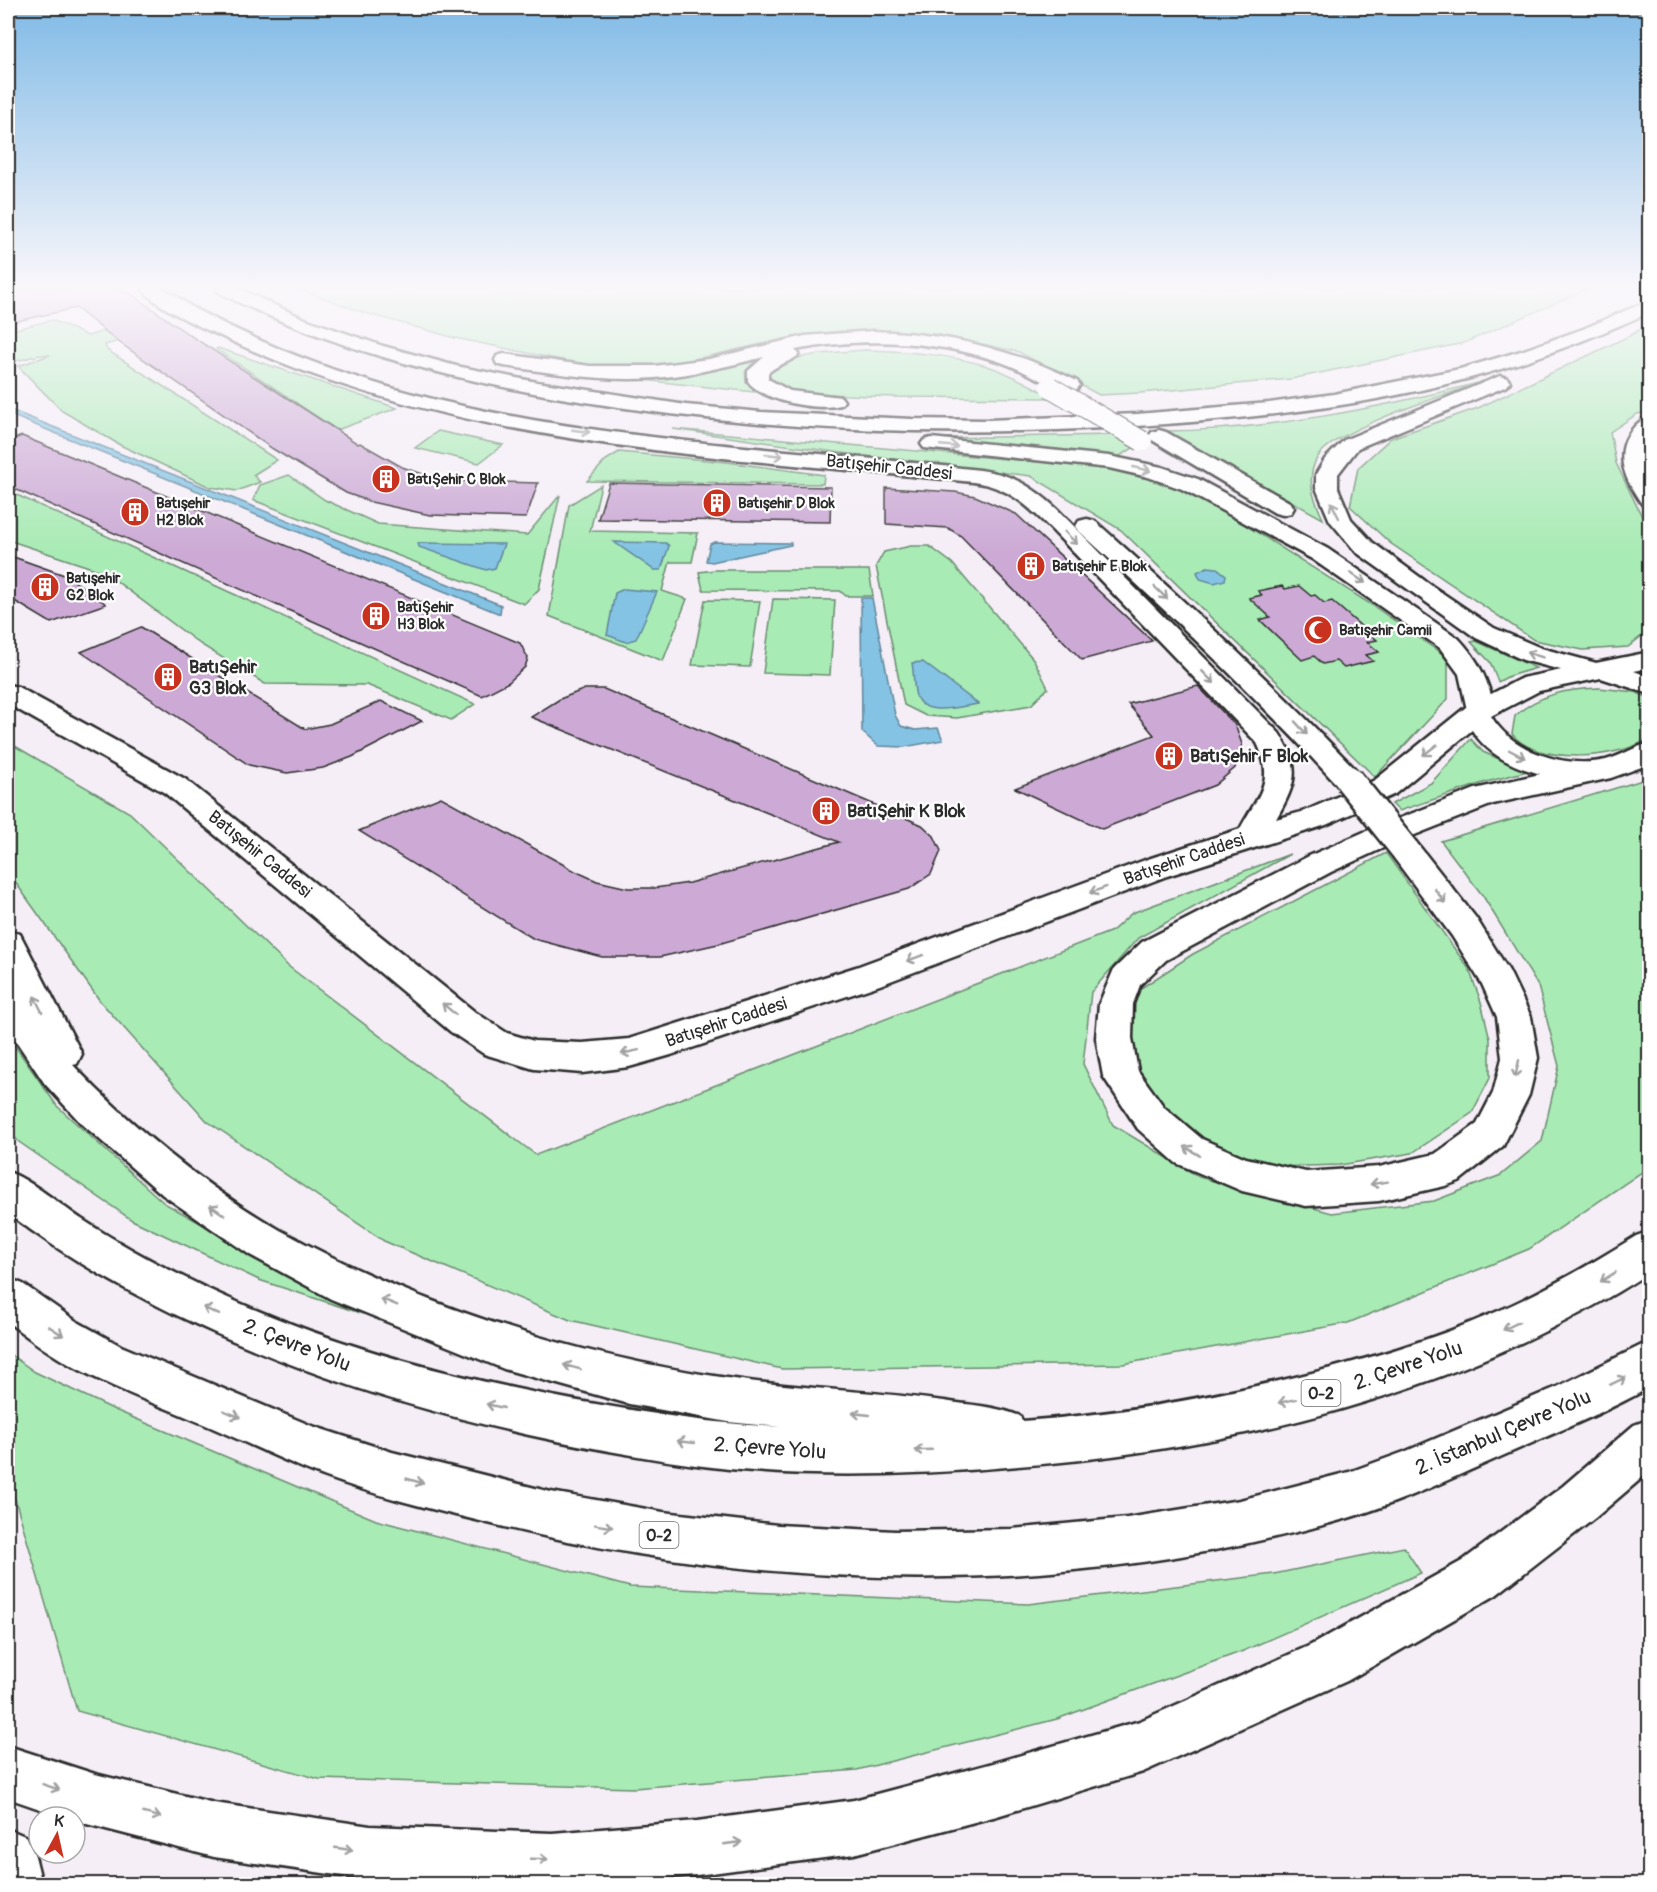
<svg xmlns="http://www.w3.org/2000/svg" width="1657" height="1892" font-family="Pangolin,sans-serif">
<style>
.green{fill:#a9ebb5;stroke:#6a8b70;stroke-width:1.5}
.water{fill:#84c3e4;stroke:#60869a;stroke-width:1.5}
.building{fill:#ccaad5;stroke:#2b2b2b;stroke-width:1.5}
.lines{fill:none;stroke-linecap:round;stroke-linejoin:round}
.primary-casing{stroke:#2b2b2b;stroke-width:5}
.trunk-casing{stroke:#2b2b2b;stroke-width:5}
.motorway-casing{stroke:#2b2b2b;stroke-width:5}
.primary{fill:#fff;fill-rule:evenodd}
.trunk{fill:#fff;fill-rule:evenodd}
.motorway{fill:#fff;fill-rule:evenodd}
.minor-bridge-casing{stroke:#2b2b2b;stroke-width:32;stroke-linecap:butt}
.trunk-bridge-casing{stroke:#2b2b2b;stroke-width:22;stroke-linecap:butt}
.minor-bridge{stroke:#fff;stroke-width:27}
.trunk-bridge{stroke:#fff;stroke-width:20}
.oneway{stroke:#a0a0a0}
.labels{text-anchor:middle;stroke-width:4.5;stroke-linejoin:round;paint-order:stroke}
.far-poi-label{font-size:15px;font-weight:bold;fill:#2b2b2b;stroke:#fff;text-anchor:start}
.shield{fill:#fff;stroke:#6b6b6b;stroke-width:1.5}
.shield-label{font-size:16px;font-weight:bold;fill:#2b2b2b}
.street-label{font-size:18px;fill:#2b2b2b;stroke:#fff}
.poi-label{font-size:18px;font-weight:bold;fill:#2b2b2b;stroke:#fff;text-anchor:start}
.near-street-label{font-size:21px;fill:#2b2b2b;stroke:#fff}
</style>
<rect width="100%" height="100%" fill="#f5eef7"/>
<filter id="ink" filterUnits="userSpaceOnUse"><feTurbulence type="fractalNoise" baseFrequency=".0167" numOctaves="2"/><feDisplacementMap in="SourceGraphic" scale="12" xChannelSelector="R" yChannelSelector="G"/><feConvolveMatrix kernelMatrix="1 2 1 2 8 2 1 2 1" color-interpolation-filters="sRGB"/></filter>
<g filter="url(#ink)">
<g class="green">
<polygon points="296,288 1590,288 1464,343 1291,379 1140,393 1099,395 1019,352 936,334 888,332 839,331 783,339 686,361 646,366 591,366 455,338 365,313"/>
<polygon points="148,317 166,327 105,345 107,350 277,460 253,475 260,482 237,491 210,487 120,445 62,411 18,366 50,355 40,355 8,363 8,331 52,320 88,336"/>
<polygon points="1649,324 1649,412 1637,414 1610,432 1616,463 1649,531 1649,630 1628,647 1583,650 1534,640 1390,543 1350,506 1358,468 1391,438 1478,408 1629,336"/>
<polygon points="218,348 397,408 337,430 216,349"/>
<path d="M864 350C906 351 947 354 987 366 1011 373 1033 387 1054 398L893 397 805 393 782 388 774 384 769 375C777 354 843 352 864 350Z"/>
<polygon points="756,359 745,372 746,381 755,392 642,380 690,374"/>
<path d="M1482 382C1448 394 1333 429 1317 458 1305 480 1314 499 1323 519L1165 431C1271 430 1379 408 1482 382Z"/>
<polygon points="673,429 1106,468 1190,490 1372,605 1448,658 1448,699 1375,777 1121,530 1031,476 842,453"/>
<polygon points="438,431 503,445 479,463 415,448"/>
<polygon points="1115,435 1135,447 1118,457 935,438"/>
<polygon points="619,452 727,462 824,475 823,484 587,481 606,460"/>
<polygon points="289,475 325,500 378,524 527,535 560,495 539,589 524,604 253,500 260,485"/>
<polygon points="601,485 590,531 698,533 692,562 670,562 662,591 687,599 663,661 549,616 569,505"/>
<polygon points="8,491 475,704 451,720 367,685 265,684 200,644 104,572 8,540"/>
<polygon points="911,546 929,546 952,563 1034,660 1048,688 1031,705 957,718 926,716 904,705 876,566 884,552"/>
<polygon points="715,570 869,570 873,596 846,596 840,591 703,590 699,572"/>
<polygon points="773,599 835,600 830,675 763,673"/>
<polygon points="705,600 760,601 750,667 692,665"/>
<polygon points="1476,641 1536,668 1509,676 1498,682 1490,662 1471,642"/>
<path d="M1599 688 1635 692 1649 698V738C1619 759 1537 766 1512 734L1515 716C1539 694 1567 689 1599 688Z"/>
<polygon points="1471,739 1483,752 1527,771 1483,783 1399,811 1392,804 1431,783"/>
<polygon points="8,742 130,813 288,966 536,1155 1112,931 1132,913 1290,854 1138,938 1091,992 1083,1064 1113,1125 1199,1177 1332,1213 1434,1201 1501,1175 1542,1141 1559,1066 1538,986 1483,896 1441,841 1649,778 1649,1167 1529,1249 1348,1323 1123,1364 782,1369 570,1320 384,1241 207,1121 100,1001 8,872"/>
<polygon points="1386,853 1469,969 1481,1002 1490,1039 1490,1078 1472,1113 1412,1153 1340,1165 1273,1167 1222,1150 1169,1115 1138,1077 1125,1028 1138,990 1193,954"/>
<polygon points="8,1036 57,1106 164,1203 363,1314 259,1280 132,1220 19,1142 8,1130"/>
<polygon points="8,1353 35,1372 115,1410 376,1520 630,1587 1028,1604 1274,1574 1404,1547 1421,1573 1243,1651 1057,1719 857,1770 634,1788 319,1779 77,1711 8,1475"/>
</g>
<g class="water">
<polygon points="8,409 501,605 500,614 8,414"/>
<polygon points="614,542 666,543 669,546 661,570 654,570"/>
<polygon points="714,542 791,543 791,545 712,562 706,561 710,544"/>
<polygon points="418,543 504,544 495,568 486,570 419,547"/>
<polygon points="1207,567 1217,568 1226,575 1225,580 1214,583 1200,579 1197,572"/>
<polygon points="624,589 657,592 636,639 626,642 607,635 615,593"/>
<polygon points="861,598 872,598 895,715 901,726 915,730 938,728 943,740 904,747 878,746 862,732"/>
<path d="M923 662 978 704C961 706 924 718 916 696 913 686 914 673 912 663Z"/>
</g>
<g class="building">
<polygon points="8,288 114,288 131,294 188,334 358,444 360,443 402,467 435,478 459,481 538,483 526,518 430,515 371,502 346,493 273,449 120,343 76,308 8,323"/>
<polygon points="22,436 520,643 528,658 525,667 509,682 482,696 8,486 8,441"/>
<polygon points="609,483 831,487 830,522 598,519"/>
<polygon points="886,488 955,492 975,496 1016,514 1152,641 1082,660 961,536 948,528 886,524"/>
<polygon points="8,555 67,576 106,604 51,623 8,597"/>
<polygon points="1282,586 1285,589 1299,586 1311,596 1315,595 1324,603 1332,601 1377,640 1367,642 1379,652 1366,655 1373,661 1344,668 1336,661 1323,664 1314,656 1302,660 1260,620 1270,617 1249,598 1262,595 1258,591"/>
<polygon points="141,627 305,729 330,724 381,701 422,721 352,757 323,768 287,773 249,765 81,652"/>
<polygon points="1198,686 1235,725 1242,744 1235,768 1215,785 1102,829 1015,788 1154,735 1128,704"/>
<polygon points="585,689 604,689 922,825 934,836 941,851 931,874 909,889 718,944 660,957 602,957 534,939 359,831 441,797 575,871 597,881 628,888 655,888 689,883 839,842 531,717 560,699"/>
</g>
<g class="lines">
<g class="primary-casing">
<g id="primary">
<path d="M142 288C147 288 155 286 160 288 170 290 188 306 199 311 235 330 273 347 310 361 520 441 760 444 980 470 1012 474 1033 487 1057 509L1279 733C1302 768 1296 784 1276 819L1305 811 1375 780 1466 707 1522 678 1650 652V668L1634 671 1650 677V694L1601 678 1539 691 1491 716C1512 752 1566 769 1606 760 1621 756 1634 747 1650 743V764L1611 778 1493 804 1402 840 1416 842 1476 918 1509 971 1531 1017 1538 1058 1529 1095 1503 1146 1459 1181 1445 1186 1379 1201 1306 1206 1242 1191 1176 1163 1138 1129 1103 1076 1096 1038 1099 1004 1114 969 1142 942 1309 856 1364 832 1475 789 1540 774C1512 766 1488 755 1472 730L1395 794 1326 825 1167 876 880 985 671 1055 629 1067 582 1073 534 1069 484 1054 451 1032 165 793 8 704V685L18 687 185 779 475 1012 507 1033 534 1041 582 1043 629 1039 856 967 1145 860 1240 829C1258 795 1276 782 1257 743L1053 531C1029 507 1008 486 973 482 722 456 455 448 223 337 200 326 157 309 142 288ZM1394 843 1390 850 1394 858 1452 936 1482 984 1497 1017 1502 1058 1493 1093 1477 1124 1435 1154 1379 1167 1306 1172 1246 1158 1202 1139 1164 1107 1138 1071 1132 1038 1133 1004 1140 985 1166 960 1331 872Z"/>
<path d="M1650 417V435L1642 450V459L1650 479V506L1642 504C1626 481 1613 456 1631 431 1636 424 1642 419 1650 417Z"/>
<path d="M1087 519 1095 521C1186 602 1275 685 1359 773L1364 780 1359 787 1349 790 1339 787C1257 697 1169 613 1079 531L1076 526 1079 521Z"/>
</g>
</g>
<g class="trunk-casing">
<g id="trunk">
<path d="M215 288H237L305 319 383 346 456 366 537 382 686 405 761 412 912 419 987 420 1137 414 1269 403 1334 394 1460 369 1521 351 1583 329 1650 300V312C1591 339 1532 361 1470 378 1351 410 1227 421 1105 428 923 437 741 429 561 398 442 377 326 347 218 292Z"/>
<path d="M873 331C946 333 1011 349 1077 381L1080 385 1077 389 1070 391C1045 385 1023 369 998 361 933 340 862 337 795 350L799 354C794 361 777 364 768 373V379L790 391 841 397 844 401 841 405C817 411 763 402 748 381V371L764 357C728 366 692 375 655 378 605 382 554 373 504 366L497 364 495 360 497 356 504 354 590 366H654L709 359 805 336Z"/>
<polygon points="1500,376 1507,378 1510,382 1507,386 1358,448 1338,474 1338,488 1351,519 1372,542 1432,586 1494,628 1541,648 1600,664 1604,670 1600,676 1591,678 1523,660 1476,638 1356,552 1330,521 1316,488 1316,474 1325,459 1344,440"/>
<polygon points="1159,430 1166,432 1291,503 1294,508 1291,513 1283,515 1275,513 1152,440 1149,436 1152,432"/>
<path d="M931 438 1109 456 1162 467 1198 479 1328 549 1458 638C1479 660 1488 680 1495 710L1491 716 1481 719 1471 716 1467 710 1459 674 1440 648 1312 559 1182 489 1148 477 1109 468 924 448 921 444 924 440Z"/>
</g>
</g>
<g class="motorway-casing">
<g id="motorway">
<path d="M8 931 20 934 82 1054 77 1064 73 1065C132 1127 206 1188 280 1230 417 1306 572 1355 727 1378 799 1389 872 1391 944 1401 969 1405 996 1406 1020 1416L1022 1421C1111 1415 1196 1400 1283 1380 1355 1363 1428 1342 1496 1312 1545 1291 1591 1264 1636 1236L1650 1231V1272C1460 1395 1230 1450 1007 1467 915 1475 822 1478 729 1469 689 1465 649 1458 609 1451 503 1432 399 1405 298 1367 196 1328 95 1280 8 1213V1172C28 1178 63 1207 83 1220 123 1246 164 1268 206 1288 329 1346 463 1381 596 1404 658 1415 718 1424 780 1427L728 1422 629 1404 504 1369 331 1299 250 1255 163 1195 81 1123 45 1084 8 1029V990L16 992 8 975Z"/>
<path d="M8 1278 23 1284 76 1321 121 1346 312 1426 392 1452 551 1492 663 1512 778 1525 895 1531 1012 1529 1127 1518 1240 1500 1349 1472 1404 1452 1557 1387 1650 1341V1387C1605 1413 1556 1432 1509 1453 1456 1476 1403 1502 1348 1518 1067 1600 767 1593 484 1522 431 1509 377 1496 326 1477 288 1463 252 1445 215 1429 170 1409 123 1393 80 1370 54 1357 31 1340 8 1322Z"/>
<polygon points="1650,1419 1650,1471 1595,1518 1496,1595 1347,1681 1143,1772 997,1816 854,1854 697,1875 587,1884 477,1884 370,1880 214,1857 75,1821 75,1817 63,1817 8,1798 8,1746 95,1774 214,1803 370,1826 552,1833 697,1821 854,1800 997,1762 1140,1721 1311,1645 1462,1561 1563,1486 1634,1425"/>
<polygon points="8,1829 27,1837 35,1856 42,1884 8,1884"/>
</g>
</g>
<use href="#primary" class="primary"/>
<use href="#trunk" class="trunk"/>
<use href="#motorway" class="motorway"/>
<g class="minor-bridge-casing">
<polyline id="minor-bridge" points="1349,780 1405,850"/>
</g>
<g class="trunk-bridge-casing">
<polyline id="trunk-bridge" points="1050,387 1142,441"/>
</g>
<use href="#minor-bridge" class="minor-bridge"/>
<use href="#trunk-bridge" class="trunk-bridge"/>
</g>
<defs><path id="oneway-shaft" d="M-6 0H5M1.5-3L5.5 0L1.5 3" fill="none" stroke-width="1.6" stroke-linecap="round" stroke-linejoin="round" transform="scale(1.5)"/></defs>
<g class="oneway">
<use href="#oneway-shaft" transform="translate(581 431) rotate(8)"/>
<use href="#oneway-shaft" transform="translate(949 446) rotate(5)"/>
<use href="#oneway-shaft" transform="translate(774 455) rotate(6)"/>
<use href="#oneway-shaft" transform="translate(1142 469) rotate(13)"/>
<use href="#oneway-shaft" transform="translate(1335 510) rotate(-116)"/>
<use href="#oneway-shaft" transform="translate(1071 538) rotate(45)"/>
<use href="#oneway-shaft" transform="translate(1358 578) rotate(34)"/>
<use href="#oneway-shaft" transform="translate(1161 593) rotate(44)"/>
<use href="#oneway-shaft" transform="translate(1535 655) rotate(-163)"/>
<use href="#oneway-shaft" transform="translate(1208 677) rotate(45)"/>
<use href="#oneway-shaft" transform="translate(1301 728) rotate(47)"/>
<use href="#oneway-shaft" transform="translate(1430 750) rotate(142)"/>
<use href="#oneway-shaft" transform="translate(1517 754) rotate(28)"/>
<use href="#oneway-shaft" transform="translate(1098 890) rotate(160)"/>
<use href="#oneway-shaft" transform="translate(1440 896) rotate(53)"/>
<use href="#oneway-shaft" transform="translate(915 958) rotate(160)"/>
<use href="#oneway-shaft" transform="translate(38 1004) rotate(-117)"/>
<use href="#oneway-shaft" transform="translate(449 1009) rotate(-140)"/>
<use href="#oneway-shaft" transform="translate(630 1052) rotate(168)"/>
<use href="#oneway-shaft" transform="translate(1517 1069) rotate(103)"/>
<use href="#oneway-shaft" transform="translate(1192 1151) rotate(-149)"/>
<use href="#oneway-shaft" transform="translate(1379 1183) rotate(171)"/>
<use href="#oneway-shaft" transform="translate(217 1210) rotate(-146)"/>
<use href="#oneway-shaft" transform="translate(1608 1277) rotate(148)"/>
<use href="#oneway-shaft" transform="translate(389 1302) rotate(-158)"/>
<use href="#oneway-shaft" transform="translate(211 1311) rotate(-155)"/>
<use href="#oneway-shaft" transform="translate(1511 1326) rotate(154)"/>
<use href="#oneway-shaft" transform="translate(56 1331) rotate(33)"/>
<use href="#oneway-shaft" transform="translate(572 1367) rotate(-165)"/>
<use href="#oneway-shaft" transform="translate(1618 1381) rotate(-26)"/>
<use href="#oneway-shaft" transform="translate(1287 1401) rotate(168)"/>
<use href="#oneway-shaft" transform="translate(495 1406) rotate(-167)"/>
<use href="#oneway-shaft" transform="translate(232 1414) rotate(23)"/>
<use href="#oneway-shaft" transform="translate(861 1414) rotate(-174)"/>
<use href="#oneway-shaft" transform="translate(686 1442) rotate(-173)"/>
<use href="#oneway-shaft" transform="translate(923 1450) rotate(178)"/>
<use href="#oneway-shaft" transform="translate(415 1481) rotate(16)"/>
<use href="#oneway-shaft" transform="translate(604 1526) rotate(9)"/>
<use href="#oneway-shaft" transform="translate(51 1787) rotate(18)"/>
<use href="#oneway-shaft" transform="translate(152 1815) rotate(14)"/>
<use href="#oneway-shaft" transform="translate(733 1843) rotate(-8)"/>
<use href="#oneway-shaft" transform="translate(344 1849) rotate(8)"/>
<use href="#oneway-shaft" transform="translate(539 1859) rotate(2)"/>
</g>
</g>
<linearGradient id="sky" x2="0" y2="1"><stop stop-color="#80bae6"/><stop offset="0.52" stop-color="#faf7fb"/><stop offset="1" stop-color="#faf7fb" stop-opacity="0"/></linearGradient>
<rect width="1657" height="552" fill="url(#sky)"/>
<defs>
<g id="building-disc" transform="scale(1.5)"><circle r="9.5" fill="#c8321e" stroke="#fff"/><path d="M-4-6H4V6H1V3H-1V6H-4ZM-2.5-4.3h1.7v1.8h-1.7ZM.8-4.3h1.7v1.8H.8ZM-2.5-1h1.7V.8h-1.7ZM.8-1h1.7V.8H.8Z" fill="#fff"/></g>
<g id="mosque-disc" transform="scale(1.5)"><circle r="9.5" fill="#c8321e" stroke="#fff"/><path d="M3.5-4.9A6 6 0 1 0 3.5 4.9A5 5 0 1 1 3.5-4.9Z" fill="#fff"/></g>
</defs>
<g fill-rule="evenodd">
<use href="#building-disc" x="386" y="479"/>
<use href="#building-disc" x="717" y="503"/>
<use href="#building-disc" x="135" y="512"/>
<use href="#building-disc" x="1031" y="566"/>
<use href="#building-disc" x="45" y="587"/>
<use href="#building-disc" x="376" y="616"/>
<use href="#mosque-disc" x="1318" y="630"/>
<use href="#building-disc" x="168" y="677"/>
<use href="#building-disc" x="1169" y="756"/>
<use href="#building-disc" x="826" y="811"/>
</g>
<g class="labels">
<g class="far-poi-label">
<text x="407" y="484">BatıŞehir C Blok</text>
<text x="156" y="508">Batışehir<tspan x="156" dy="17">H2 Blok</tspan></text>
<text x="738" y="508">Batışehir D Blok</text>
<text x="1052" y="571">Batışehir E Blok</text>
<text x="66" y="583">Batışehir<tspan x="66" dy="17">G2 Blok</tspan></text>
<text x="397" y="612">BatıŞehir<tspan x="397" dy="17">H3 Blok</tspan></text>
<text x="1339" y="635">Batışehir Camii</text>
</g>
<g class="shield">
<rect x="1301.5" y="1380" width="39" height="26" rx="4.5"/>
<rect x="639.5" y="1522" width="39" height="26" rx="4.5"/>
</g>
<g class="shield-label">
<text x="1321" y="1399">O-2</text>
<text x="659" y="1541">O-2</text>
</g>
<g class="street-label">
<text transform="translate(889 467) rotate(6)" y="6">Batışehir Caddesi</text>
<text transform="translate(260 854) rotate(39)" y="6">Batışehir Caddesi</text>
<text transform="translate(1184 859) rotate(-19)" y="6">Batışehir Caddesi</text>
<text transform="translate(726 1022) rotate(-18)" y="6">Batışehir Caddesi</text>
</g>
<g class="poi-label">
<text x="189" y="673">BatıŞehir<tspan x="189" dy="21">G3 Blok</tspan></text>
<text x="1190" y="762">BatıŞehir F Blok</text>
<text x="847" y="817">BatıŞehir K Blok</text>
</g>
<g class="near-street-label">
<text transform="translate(297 1345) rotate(21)" y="7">2. Çevre Yolu</text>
<text transform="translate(1408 1365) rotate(-19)" y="7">2. Çevre Yolu</text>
<text transform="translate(1503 1432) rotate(-23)" y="7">2. İstanbul Çevre Yolu</text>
<text transform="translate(770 1448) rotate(4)" y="7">2. Çevre Yolu</text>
</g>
</g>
<rect width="1657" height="1892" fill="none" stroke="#fff" stroke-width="30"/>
<rect x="15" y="15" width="1627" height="1862" fill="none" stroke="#2b2b2b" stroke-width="2" filter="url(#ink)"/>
<g transform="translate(57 1835) rotate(8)"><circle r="28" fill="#ffffff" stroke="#aaaaaa" stroke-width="1.5"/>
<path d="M0-4.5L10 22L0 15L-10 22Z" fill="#c8321e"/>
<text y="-9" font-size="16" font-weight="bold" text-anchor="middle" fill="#2b2b2b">K</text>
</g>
</svg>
